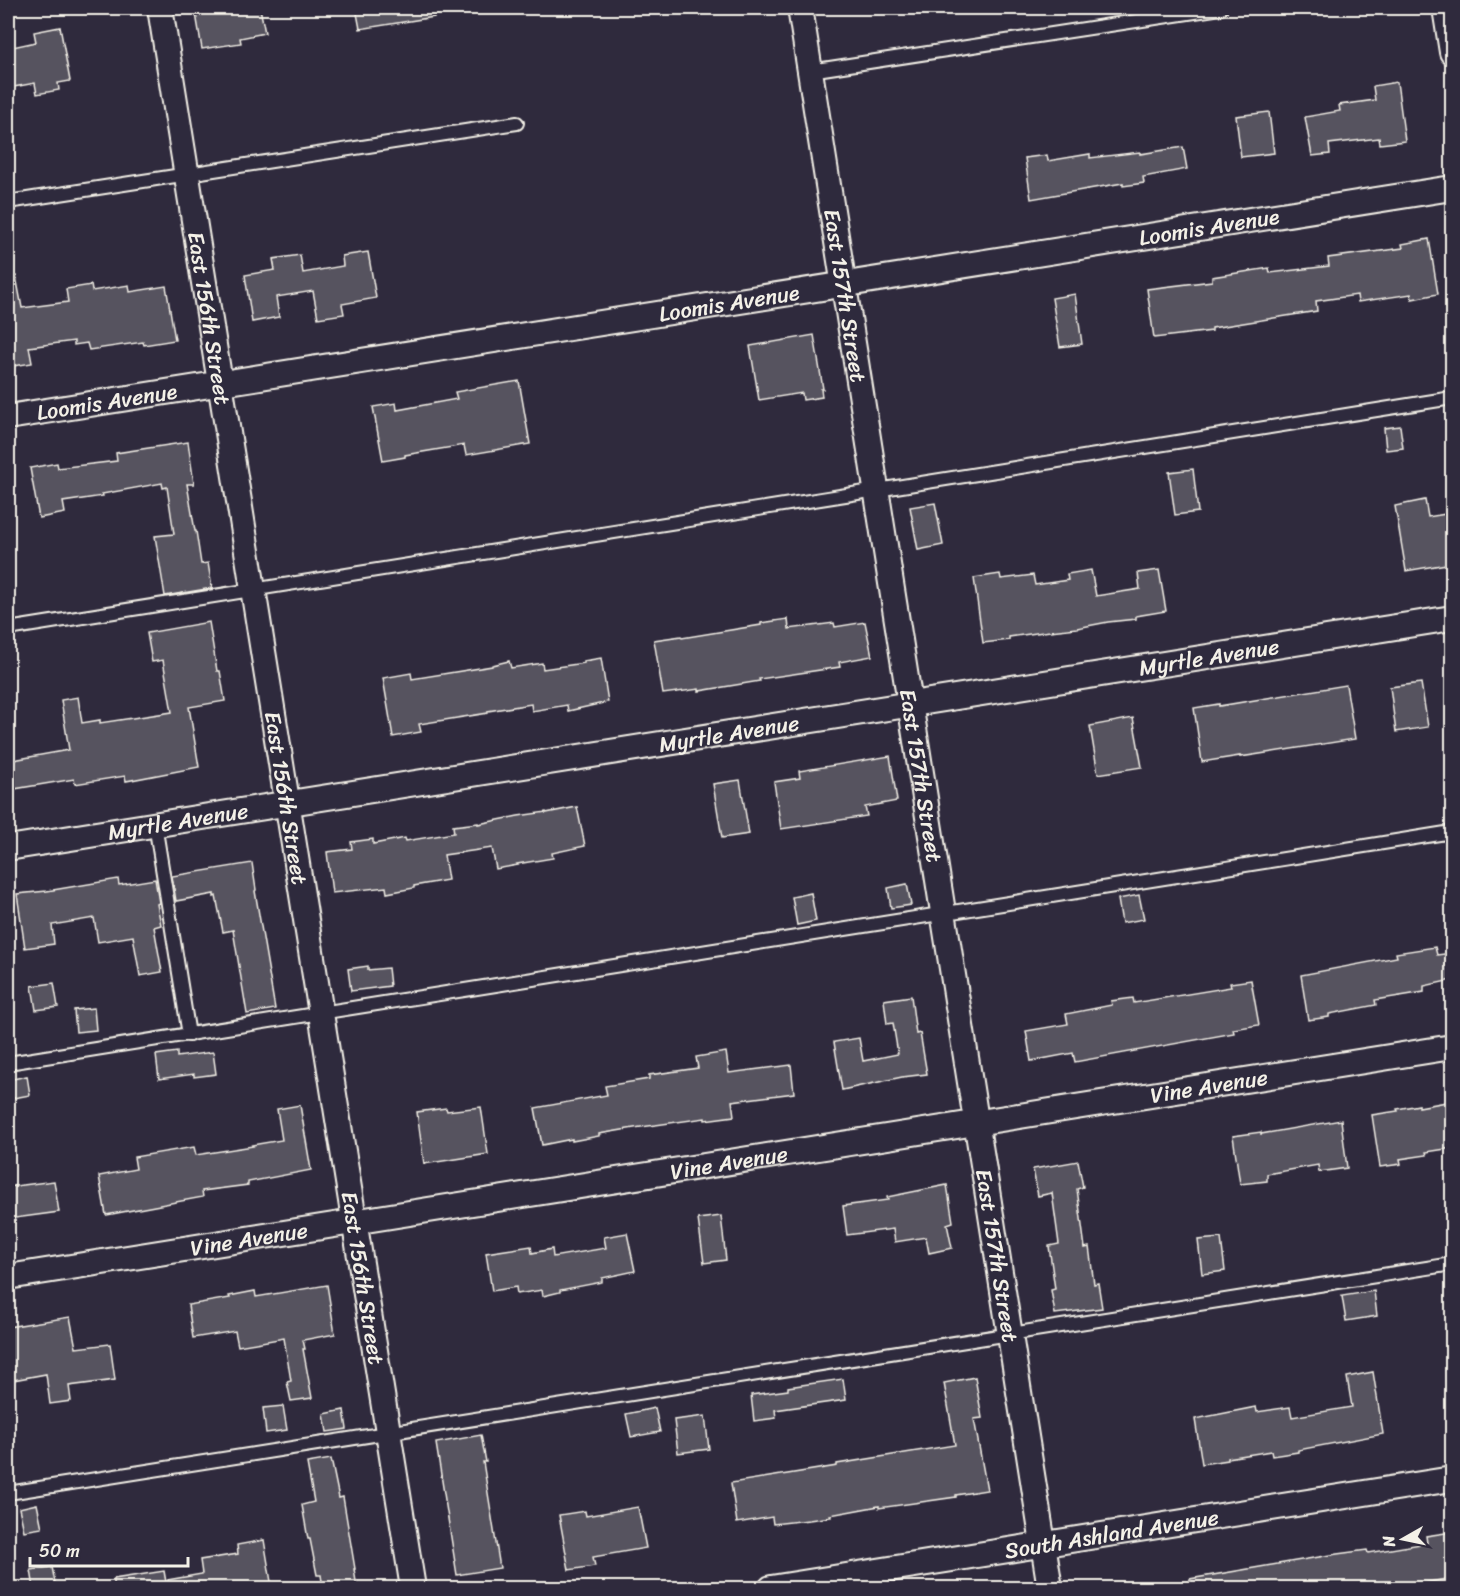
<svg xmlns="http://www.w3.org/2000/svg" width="1460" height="1596" font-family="Sriracha,sans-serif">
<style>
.building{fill:#56525f;stroke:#f4f1e8;stroke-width:1.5}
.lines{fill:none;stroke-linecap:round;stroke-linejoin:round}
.lane-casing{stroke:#f4f1e8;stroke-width:16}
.street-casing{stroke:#f4f1e8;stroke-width:28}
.lane{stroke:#2f2a3d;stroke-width:12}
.street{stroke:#2f2a3d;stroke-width:24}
.labels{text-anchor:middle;stroke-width:6;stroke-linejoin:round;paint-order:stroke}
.street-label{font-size:22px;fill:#f4f1e8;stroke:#2f2a3d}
</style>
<rect width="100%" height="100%" fill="#2f2a3d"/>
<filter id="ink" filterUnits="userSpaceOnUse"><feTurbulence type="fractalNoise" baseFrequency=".0167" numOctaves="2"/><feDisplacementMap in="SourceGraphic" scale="12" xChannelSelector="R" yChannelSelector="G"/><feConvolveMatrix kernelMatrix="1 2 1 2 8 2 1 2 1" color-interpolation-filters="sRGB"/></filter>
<g filter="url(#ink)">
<g class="building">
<polygon points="195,8 260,8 265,33 240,38 241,43 202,49"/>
<polygon points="356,8 434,8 434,17 360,29"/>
<polygon points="60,27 70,81 58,83 59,90 37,94 35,83 8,88 8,48 36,42 34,32"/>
<polygon points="1397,82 1405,141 1380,144 1379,138 1329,144 1330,154 1312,156 1305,117 1340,111 1339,105 1375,100 1373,86"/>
<polygon points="1269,112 1274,153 1241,157 1236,116"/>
<polygon points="1183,147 1187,169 1143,177 1144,183 1123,186 1123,183 1031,199 1025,158 1047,155 1048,161 1090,154 1090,158 1140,152 1140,154"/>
<polygon points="1429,239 1438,294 1412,299 1411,294 1358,302 1357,295 1316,301 1317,311 1212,328 1212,331 1154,338 1147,289 1212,281 1212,277 1269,268 1270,273 1329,266 1328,258 1403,248 1402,244"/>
<polygon points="368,252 376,298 342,304 344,314 318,318 313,291 276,297 279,317 252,322 245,275 275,270 273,259 300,255 303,273 343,266 342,256"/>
<polygon points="16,276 22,308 68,302 66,289 91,285 92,291 129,285 130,292 166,286 175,340 144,345 143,342 89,350 87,343 74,345 74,341 29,347 32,363 14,366 12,357 8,358 8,277"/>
<polygon points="1075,294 1082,344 1060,347 1052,298"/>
<polygon points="814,335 823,389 821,389 822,397 803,400 802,393 759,400 750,346"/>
<polygon points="519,381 530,444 466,455 464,445 405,455 405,457 383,461 373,407 396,403 397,410 457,399 455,392"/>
<polygon points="1400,426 1403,448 1386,450 1384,428"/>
<polygon points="188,442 194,484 187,484 195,531 196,531 201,564 208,563 212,588 165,596 155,536 174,534 167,487 163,488 162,483 102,494 103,496 63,502 65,513 39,518 30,468 57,463 58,468 117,461 116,453"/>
<polygon points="1193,469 1198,512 1175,515 1169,472"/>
<polygon points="1425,500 1428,517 1452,513 1452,563 1406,571 1395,506"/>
<polygon points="935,503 943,545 918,550 910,507"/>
<polygon points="1091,570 1096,596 1140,589 1138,573 1159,570 1166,611 1136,616 1136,619 1108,622 1077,628 1050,631 1009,637 1009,640 983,643 974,578 1000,574 1001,579 1033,575 1035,585 1068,580 1067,574"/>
<polygon points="788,619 789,629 834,623 835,627 865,622 872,656 839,662 840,667 759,679 760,681 699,691 699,689 663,694 654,640 681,636 682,638 761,625 761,623"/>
<polygon points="209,622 217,671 220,671 225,701 189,707 199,767 126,781 125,776 75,784 74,779 8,790 8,761 69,750 61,700 78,697 82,723 100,720 100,723 172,712 163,660 152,662 147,633"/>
<polygon points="601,658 608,702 568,711 567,705 532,711 531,704 488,711 488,713 419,724 421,732 393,737 383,678 411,673 412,679 492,666 492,665 509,661 511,668 542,663 543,669 584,663 584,661"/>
<polygon points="1421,683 1428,727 1396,732 1390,687"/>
<polygon points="1346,685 1355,739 1240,757 1240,756 1202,762 1194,708 1219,704 1219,706"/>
<polygon points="1133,718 1142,767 1098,774 1090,726"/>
<polygon points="890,756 897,801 865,807 867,816 781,829 774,782 800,778 799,771"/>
<polygon points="740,780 749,834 722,838 713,784"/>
<polygon points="577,807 585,846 552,853 553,858 517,864 518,865 496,869 492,848 444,855 448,880 414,886 414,888 387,893 386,887 332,893 327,852 352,849 351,842 373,839 373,844 405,838 406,841 454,833 453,826 478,823 478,824 518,816 546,812 546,813"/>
<polygon points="252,863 256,890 255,891 275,1009 247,1014 233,930 223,932 216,896 214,897 214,894 176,901 172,876"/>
<polygon points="118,879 119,885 155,879 159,903 157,904 161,925 154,927 162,972 140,976 133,936 98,942 94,918 52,925 54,944 25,948 17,894 47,891"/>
<polygon points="907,884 911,905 891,908 888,888"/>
<polygon points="811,893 816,921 797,925 792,897"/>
<polygon points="1139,895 1144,919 1122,923 1118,899"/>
<polygon points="1435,947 1437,955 1452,953 1452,980 1424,986 1424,992 1375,1000 1376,1005 1329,1014 1329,1017 1308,1020 1301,975 1397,957 1396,953"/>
<polygon points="368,966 368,970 388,968 390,986 351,991 348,969"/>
<polygon points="1251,980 1259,1025 1233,1029 1234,1033 1075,1062 1073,1053 1031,1061 1026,1031 1068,1024 1066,1014 1112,1005 1111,1001 1133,998 1134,1003 1231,987 1230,983"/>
<polygon points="54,983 58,1007 36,1010 32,986"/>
<polygon points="911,996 916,1034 920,1033 927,1074 902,1077 842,1090 834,1042 859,1038 863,1061 898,1054 893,1023 887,1024 884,1000"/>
<polygon points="94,1008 96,1030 76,1032 74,1010"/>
<polygon points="177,1052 177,1057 213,1052 216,1074 194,1077 194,1074 159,1079 156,1055"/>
<polygon points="726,1052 729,1073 791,1065 794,1093 732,1101 734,1116 705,1120 705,1118 634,1128 599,1134 599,1136 572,1141 572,1139 542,1145 535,1108 607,1095 605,1086 649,1079 649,1075 698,1068 696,1057"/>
<polygon points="27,1076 30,1095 8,1099 8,1080"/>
<polygon points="1452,1101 1452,1148 1426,1152 1427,1155 1400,1159 1401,1164 1380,1167 1372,1115 1398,1111 1397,1109 1419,1105 1419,1107"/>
<polygon points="300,1105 311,1170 248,1182 248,1185 202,1191 203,1197 106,1215 99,1176 136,1169 134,1157 194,1147 196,1155 253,1146 252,1145 282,1140 277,1109"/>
<polygon points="481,1107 488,1154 424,1164 417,1112 446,1108 447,1111"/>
<polygon points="1341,1120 1347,1168 1319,1172 1318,1165 1267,1174 1267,1181 1240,1184 1233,1136 1261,1132 1261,1134"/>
<polygon points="1078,1161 1083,1187 1077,1189 1085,1248 1089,1247 1094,1284 1098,1283 1102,1308 1055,1314 1051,1290 1055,1289 1049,1246 1059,1244 1052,1193 1038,1196 1033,1169"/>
<polygon points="54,1181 59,1212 8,1219 8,1187"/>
<polygon points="947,1185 953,1222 947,1224 952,1248 929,1253 926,1237 895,1242 893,1229 847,1235 843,1206 888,1200 887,1197"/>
<polygon points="721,1216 726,1260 704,1263 698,1219"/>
<polygon points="627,1233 635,1271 602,1278 602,1282 560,1290 560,1292 543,1296 542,1290 517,1294 516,1287 492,1291 486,1253 531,1246 532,1253 552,1249 553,1257 606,1248 604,1237"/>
<polygon points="1221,1238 1225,1271 1202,1274 1198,1240"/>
<polygon points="327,1285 335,1334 303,1340 305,1349 303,1349 312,1398 291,1401 287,1382 291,1381 284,1338 238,1346 235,1331 193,1338 188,1305 230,1298 229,1296 255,1291 256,1297"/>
<polygon points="1374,1291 1377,1316 1346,1321 1342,1296"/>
<polygon points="70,1317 76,1348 110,1344 115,1380 69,1386 71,1401 50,1404 46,1374 13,1380 8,1347 8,1327"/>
<polygon points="1373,1372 1383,1434 1298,1450 1298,1452 1272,1456 1271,1451 1228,1458 1228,1460 1202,1464 1195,1419 1256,1407 1257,1412 1290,1407 1292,1417 1352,1407 1347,1377"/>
<polygon points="975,1377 982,1418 974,1419 987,1490 956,1495 956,1497 879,1508 879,1506 830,1515 831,1517 809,1520 773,1524 772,1517 737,1523 731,1483 837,1466 837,1464 955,1445 944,1383"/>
<polygon points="843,1379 846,1400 775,1410 776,1418 754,1421 751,1395 788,1390 788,1387"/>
<polygon points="283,1406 287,1430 266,1433 263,1408"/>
<polygon points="655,1408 660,1432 631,1437 626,1414"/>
<polygon points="344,1410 347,1429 327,1432 324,1414"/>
<polygon points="705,1416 709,1449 678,1453 674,1420"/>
<polygon points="481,1435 486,1462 483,1462 500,1568 457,1575 436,1443"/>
<polygon points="331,1459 339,1498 343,1497 355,1569 354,1569 357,1588 323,1588 321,1575 317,1575 310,1539 308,1539 302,1505 314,1502 307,1463"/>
<polygon points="37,1504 42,1528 24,1531 19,1508"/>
<polygon points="638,1507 646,1548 593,1557 595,1566 569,1570 559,1515 585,1511 586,1516"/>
<polygon points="1452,1532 1452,1578 1418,1584 1419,1588 1190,1588 1190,1579 1337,1554 1367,1550 1368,1553 1427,1543 1426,1536"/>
<polygon points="264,1540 272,1588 168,1588 168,1580 202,1574 200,1560 238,1554 237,1545"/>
<polygon points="52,1567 56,1588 34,1588 31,1570"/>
<polygon points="164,1571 167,1588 114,1588 114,1579"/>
</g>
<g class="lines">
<g class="lane-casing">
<g id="lane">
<polyline points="810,71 1221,8"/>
<polyline points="8,202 517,123"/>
<polyline points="8,629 1452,398"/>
<polyline points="155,824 189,1035"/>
<polyline points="8,1063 1452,832"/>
<polyline points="8,1493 1452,1264"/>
</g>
</g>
<g class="street-casing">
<g id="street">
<path id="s1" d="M160 8 413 1588"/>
<path id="s2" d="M800 8 1050 1588"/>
<polyline points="1445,8 1452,52"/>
<path id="s3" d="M8 417 1452 188"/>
<path id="s4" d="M8 848 1452 618"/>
<path id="s5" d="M8 1277 1452 1047"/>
<path id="s6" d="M771 1588 1452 1479"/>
</g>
</g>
<use href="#lane" class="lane"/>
<use href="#street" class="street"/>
</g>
</g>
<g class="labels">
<g class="street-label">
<text dy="8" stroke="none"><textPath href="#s3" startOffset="1216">Loomis Avenue</textPath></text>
<text dy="8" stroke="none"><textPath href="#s2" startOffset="291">East 157th Street</textPath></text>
<text dy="8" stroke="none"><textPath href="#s3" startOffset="730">Loomis Avenue</textPath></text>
<text dy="8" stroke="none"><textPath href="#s1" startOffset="314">East 156th Street</textPath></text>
<text dy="8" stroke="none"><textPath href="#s3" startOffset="100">Loomis Avenue</textPath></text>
<text dy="8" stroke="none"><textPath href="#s4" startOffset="1216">Myrtle Avenue</textPath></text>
<text dy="8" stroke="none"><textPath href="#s4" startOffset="730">Myrtle Avenue</textPath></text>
<text dy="8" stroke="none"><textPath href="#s2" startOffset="777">East 157th Street</textPath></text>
<text dy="8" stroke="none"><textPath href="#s1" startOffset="800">East 156th Street</textPath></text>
<text dy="8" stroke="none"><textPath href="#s4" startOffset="172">Myrtle Avenue</textPath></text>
<text dy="8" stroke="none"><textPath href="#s5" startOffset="1216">Vine Avenue</textPath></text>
<text dy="8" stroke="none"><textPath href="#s5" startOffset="730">Vine Avenue</textPath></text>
<text dy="8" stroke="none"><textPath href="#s5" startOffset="244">Vine Avenue</textPath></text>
<text dy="8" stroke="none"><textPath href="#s2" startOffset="1263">East 157th Street</textPath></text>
<text dy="8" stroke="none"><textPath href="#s1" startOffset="1286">East 156th Street</textPath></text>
<text dy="8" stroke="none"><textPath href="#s6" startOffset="345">South Ashland Avenue</textPath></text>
</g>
</g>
<rect width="1460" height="1596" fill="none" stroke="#2f2a3d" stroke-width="30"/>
<rect x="15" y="15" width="1430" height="1566" fill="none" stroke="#f4f1e8" stroke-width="2" filter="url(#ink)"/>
<g transform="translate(1403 1539) rotate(261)" stroke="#2f2a3d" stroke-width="4.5" paint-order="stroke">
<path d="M0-4.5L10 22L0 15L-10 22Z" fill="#f4f1e8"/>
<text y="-9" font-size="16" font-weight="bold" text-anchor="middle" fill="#f4f1e8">N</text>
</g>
<path d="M30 1557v9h158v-9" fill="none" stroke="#f4f1e8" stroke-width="3"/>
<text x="39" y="1557" font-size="18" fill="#f4f1e8" stroke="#2f2a3d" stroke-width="4.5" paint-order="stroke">50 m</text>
</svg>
